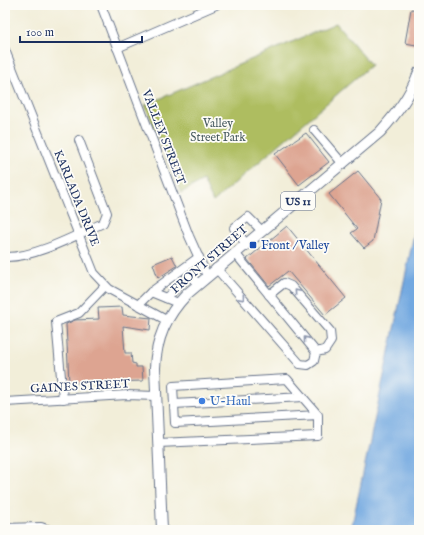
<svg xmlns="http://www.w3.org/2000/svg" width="424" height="535" font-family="'IM FELL English',serif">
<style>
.green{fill:#aebd60;stroke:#64765f}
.water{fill:#72a8e0;stroke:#466c9f}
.building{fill:#dda491}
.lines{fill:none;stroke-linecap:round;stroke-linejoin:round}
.minor-casing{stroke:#667289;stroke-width:10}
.major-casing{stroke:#667289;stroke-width:12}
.minor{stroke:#fff;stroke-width:8}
.major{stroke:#fff;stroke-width:10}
.oneway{stroke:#8d97ae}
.transit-dot{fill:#1a4fb4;stroke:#fdfcf7;stroke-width:1.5}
.shop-dot{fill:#3f7fe0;stroke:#fdfcf7;stroke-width:1.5}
.labels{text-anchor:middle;stroke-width:3.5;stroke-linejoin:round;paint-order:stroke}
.shield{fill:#fdfcf7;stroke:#5f6c8c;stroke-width:1}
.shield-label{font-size:11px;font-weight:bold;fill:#1b2f5e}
.park-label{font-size:12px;fill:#475a5f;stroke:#fdfcf7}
.street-label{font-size:12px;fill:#1b2f5e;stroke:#fdfcf7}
.transit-label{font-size:12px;fill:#164399;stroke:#fdfcf7;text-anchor:start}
.shop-label{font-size:12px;fill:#366cbe;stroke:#fdfcf7;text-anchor:start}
</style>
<rect width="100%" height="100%" fill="#fdfcf7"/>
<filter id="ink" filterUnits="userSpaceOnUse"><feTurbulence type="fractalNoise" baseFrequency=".025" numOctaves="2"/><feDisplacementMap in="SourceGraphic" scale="8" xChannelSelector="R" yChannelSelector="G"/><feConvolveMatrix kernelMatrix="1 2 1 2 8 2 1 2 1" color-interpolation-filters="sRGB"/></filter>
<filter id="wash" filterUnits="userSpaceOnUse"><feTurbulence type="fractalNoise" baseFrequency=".012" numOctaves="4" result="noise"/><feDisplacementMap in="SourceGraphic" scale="16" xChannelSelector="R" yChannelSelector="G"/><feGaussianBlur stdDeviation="0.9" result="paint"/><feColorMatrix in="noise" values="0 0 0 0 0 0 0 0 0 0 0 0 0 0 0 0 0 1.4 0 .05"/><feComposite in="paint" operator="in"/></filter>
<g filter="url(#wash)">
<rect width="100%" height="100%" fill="#f2eed9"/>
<polygon class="green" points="336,23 371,65 213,202 203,180 181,193 145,105"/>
<polygon class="water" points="419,211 419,530 351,530"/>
<g id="blocks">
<g class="building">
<polygon points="411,9 419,10 419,28 416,45 405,43"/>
<polygon points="306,133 329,162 299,185 275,154"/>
<polygon points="358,171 381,199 373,241 364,248 351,233 357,229 329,194"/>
<polygon points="287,226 346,298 325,315 288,271 269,286 247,259"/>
<polygon points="172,256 177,266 158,278 153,264"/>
<polygon points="122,307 123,315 151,318 150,330 123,326 125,353 131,353 132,363 136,364 136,367 142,367 143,381 69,383 66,324 75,320 99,319 98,308"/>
</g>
</g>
</g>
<g filter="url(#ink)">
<use href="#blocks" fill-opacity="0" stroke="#667289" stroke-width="1"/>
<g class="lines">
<g class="minor-casing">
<g id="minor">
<polyline points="101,5 189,236 207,276"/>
<polyline points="117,48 216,5"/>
<polyline points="5,50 94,273 109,289 166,320"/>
<polyline points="314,130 343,164"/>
<polyline points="246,244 234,228 248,217 262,231"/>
<path d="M5 257C34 258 77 235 103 223L107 213 79 140"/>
<polyline points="216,268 300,364 308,365 314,361 316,352 235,253"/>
<polyline points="151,292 178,303"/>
<polyline points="269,295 284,283 291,286 330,331 331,341 325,350 316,352"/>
<polyline points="166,298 190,275 198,284"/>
<polyline points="138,305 151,292 199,257"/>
<polyline points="63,399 56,322 79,313 105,286"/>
<polyline points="5,402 127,395 156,396"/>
<polyline points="174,404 303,397"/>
<polyline points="158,443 318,436 318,415 287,379 173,386 175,423 318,415"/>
<polyline points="5,528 41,527 49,530"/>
</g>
</g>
<g class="major-casing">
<path id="major" d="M162 530 155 368C156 339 166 316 187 294L380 132C397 113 410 96 419 72"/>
</g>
<use href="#minor" class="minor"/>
<use href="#major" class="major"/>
</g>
<defs><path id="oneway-chevron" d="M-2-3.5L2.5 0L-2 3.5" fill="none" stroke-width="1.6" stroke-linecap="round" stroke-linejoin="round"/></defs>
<g class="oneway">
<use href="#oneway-chevron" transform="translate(297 292) rotate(-131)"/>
<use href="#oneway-chevron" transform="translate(242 298) rotate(49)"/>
<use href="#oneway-chevron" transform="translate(306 339) rotate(-129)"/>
</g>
</g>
<rect class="transit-dot" x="249" y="241" width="8" height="8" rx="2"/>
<circle class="shop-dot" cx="202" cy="401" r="4"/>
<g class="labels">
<rect class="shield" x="281" y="192" width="34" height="18" rx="3"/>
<g class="shield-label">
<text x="298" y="205">US 11</text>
</g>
<g class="park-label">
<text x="218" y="127">Valley<tspan x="218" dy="14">Street Park</tspan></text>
</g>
<g class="street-label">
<text transform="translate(164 137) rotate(69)" y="4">VALLEY STREET</text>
<text transform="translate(77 198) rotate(68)" y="4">KARLADA DRIVE</text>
<text transform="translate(209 259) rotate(-41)" y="4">FRONT STREET</text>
<text transform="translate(80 386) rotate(-3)" y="4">GAINES STREET</text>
</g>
<g class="transit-label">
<text x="261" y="249">Front / Valley</text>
</g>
<g class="shop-label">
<text x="210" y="405">U-Haul</text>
</g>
</g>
<rect width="424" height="535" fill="none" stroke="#fdfcf7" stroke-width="20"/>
<path d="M20 36v6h122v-6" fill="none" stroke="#1b2f5e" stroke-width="2"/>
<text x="26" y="36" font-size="12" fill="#1b2f5e" stroke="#fdfcf7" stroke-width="3" paint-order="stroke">100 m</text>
</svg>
